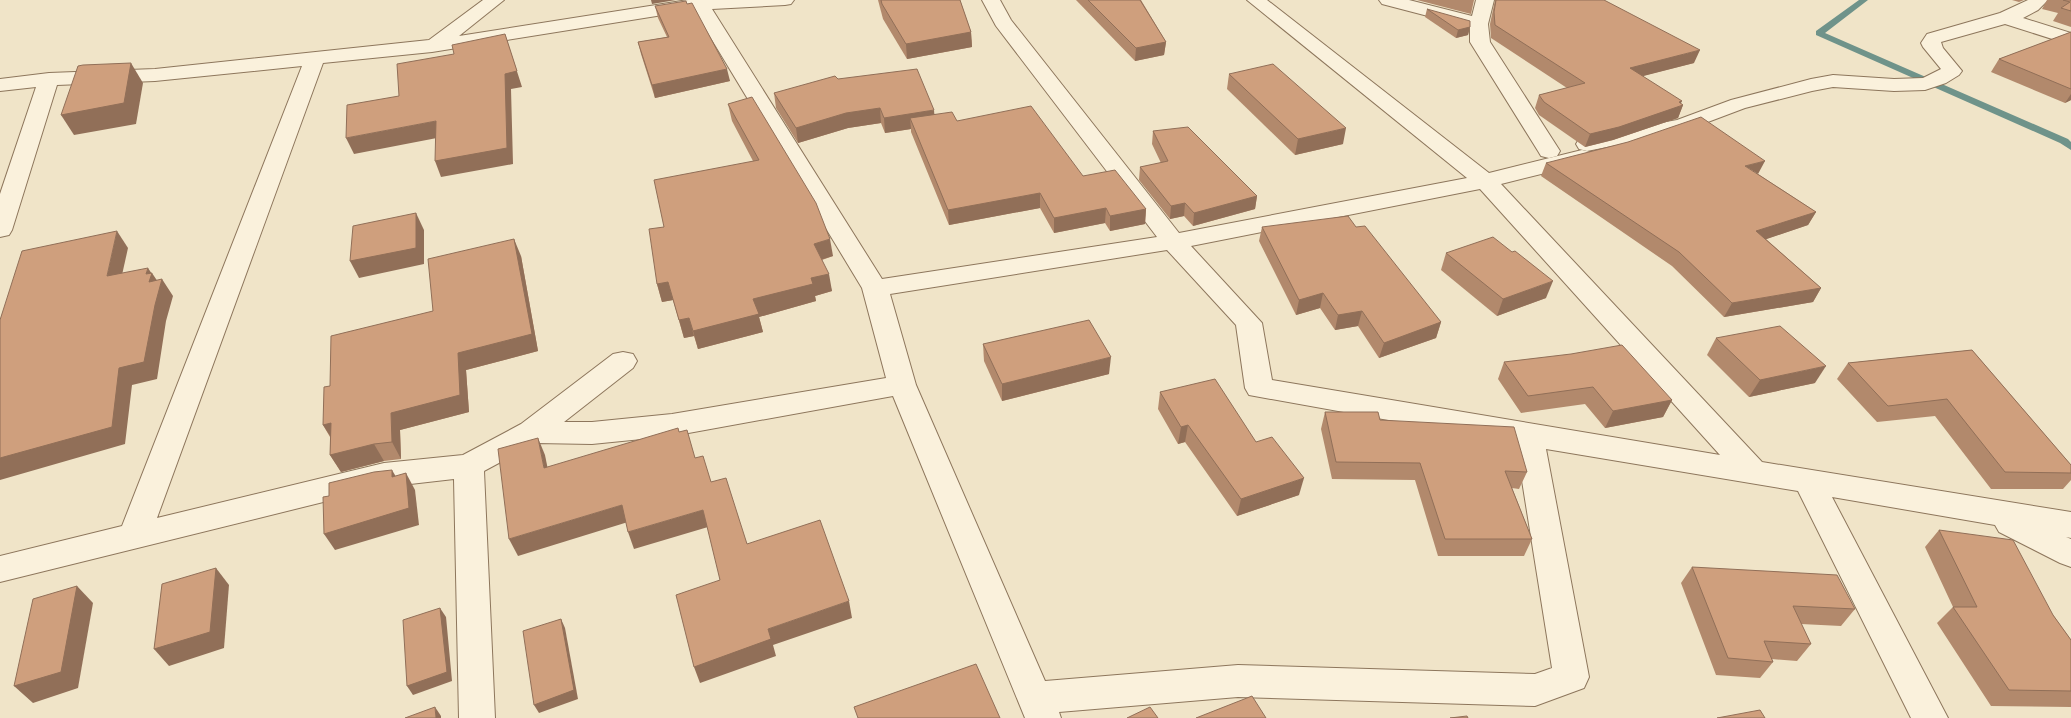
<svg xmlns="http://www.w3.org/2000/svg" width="2071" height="718" font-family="Lora,serif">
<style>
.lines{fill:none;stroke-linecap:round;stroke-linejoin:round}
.stream{fill:#6f938a;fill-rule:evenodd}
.minor-casing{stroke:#8d765c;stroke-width:2}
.minor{fill:#faf1dc;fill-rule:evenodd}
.wall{fill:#b2896c}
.shaded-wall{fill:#916f58}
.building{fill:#cf9f7d;stroke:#916f58}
</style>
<rect width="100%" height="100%" fill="#f0e4c8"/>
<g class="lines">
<polygon class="stream" points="1859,0 1868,0 1825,33 2068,139 2071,142 2071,150 2060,143 1816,35 1816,31"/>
<g class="minor-casing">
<g id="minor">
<path d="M483 0H504L459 36 688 0H794L791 4 785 5 712 9 882 279 1157 237 996 26 982 0H1000L1011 20 1179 233 1467 178 1247 0H1267L1489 173 1582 150 1590 152 1593 157 1590 162 1501 184 1762 462 2071 512V538L2066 537 2071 539V567L2060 563 1999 532 1995 525 1832 497 1948 718H1911L1798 491 1546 449 1589 677 1584 688 1535 706 1238 697 1059 712 1061 718H1025L893 396 672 436 592 444 536 443 484 471 495 718H459L454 479 384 487 0 582V556L122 526 302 66 155 81 57 85 12 230 9 235 0 237V194L36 87 0 91V79L49 73 155 69 429 40ZM694 10 862 288 886 378 672 414 592 422H564L633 368 637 361 633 354 623 352 613 354 521 424 463 455 384 463 157 518 323 63 432 52ZM1480 189 1720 455 1272 380 1262 323 1191 246ZM1167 250 1236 325 1245 388 1249 395 1516 443 1552 668 1535 674 1238 665 1045 681 916 385 890 294Z"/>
<polygon points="1379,0 1409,0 1472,16 1476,0 1494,0 1488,24 1490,42 1560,151 1557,156 1549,158 1541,156 1538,151 1470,42 1470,27 1382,4"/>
<polygon points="2028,0 2048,0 2038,10 2023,18 2071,33 2071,45 2005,24 1941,42 1943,48 1962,71 1959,75 1946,83 1925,90 1894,91 1833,87 1812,91 1745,108 1668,137 1662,136 1587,151 1579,149 1576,144 1579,139 1587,137 1677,120 1731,100 1811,79 1833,75 1894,79 1923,78 1941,69 1923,47 1921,43 1927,34 2000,13"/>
</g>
</g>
<use href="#minor" class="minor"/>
</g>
<g class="wall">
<polygon points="878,0 960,0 971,32 972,47 907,59 883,19"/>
<polygon points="1076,0 1141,0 1166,42 1164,55 1135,61"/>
<polygon points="1417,0 1474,0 1471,14"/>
<polygon points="1495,0 1604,0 1694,63 1642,76 1683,105 1678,118 1613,140 1585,147 1539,115 1535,108 1539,95 1567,88 1491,38 1490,24"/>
<polygon points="2012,0 2024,0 2019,2"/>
<polygon points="2047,0 2071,0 2071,27 2053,21 2058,13 2042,9"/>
<polygon points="687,4 730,81 655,98 641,54 638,42 667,37 658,18 655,6"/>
<polygon points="1427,9 1470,27 1468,35 1456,38 1425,17"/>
<polygon points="2071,32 2071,100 2065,103 1991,72 1999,59"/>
<polygon points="1229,74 1343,144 1295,155 1227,89"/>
<polygon points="838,79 935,114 957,121 1083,176 1146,209 1145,224 1110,231 1105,223 1054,233 1040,208 949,225 911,132 911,129 885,133 881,123 848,128 798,143 776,108 774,93"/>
<polygon points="728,104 833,256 822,260 832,291 815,296 816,301 759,317 763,332 698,349 694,336 684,338 673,300 662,302 657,284 664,227 753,161 732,121"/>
<polygon points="1153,131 1257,196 1255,209 1193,226 1184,216 1170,219 1139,180 1140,167 1161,163 1152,144"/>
<polygon points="1546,163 1758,174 1816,212 1808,225 1766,239 1821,288 1813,302 1724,317 1672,266 1541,176"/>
<polygon points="1262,227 1356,227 1441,322 1436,338 1379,358 1358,326 1335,330 1320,308 1296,315 1259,241"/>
<polygon points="1446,253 1546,298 1497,316 1441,270"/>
<polygon points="521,256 538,351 466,370 469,412 400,430 401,459 384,461 341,472 330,455 330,437 323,425 330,386 433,311"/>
<polygon points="1716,338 1815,383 1749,397 1707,355"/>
<polygon points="983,344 1109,374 1002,401 984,361"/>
<polygon points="1972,350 2071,465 2071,480 2063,489 1991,489 1935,416 1877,422 1837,379 1848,363"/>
<polygon points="1504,362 1672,400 1663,417 1605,428 1585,404 1521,413 1498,379"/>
<polygon points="1160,392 1256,442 1299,495 1237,516 1185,442 1178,444 1158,409"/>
<polygon points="1325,412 1380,420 1527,472 1519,489 1512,488 1532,539 1524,556 1438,556 1415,480 1332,479 1321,429"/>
<polygon points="1939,530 2053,615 2071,640 2071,707 1991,706 1937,623 1953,607 1925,547"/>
<polygon points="1692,567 1855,609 1841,626 1801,624 1811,644 1797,661 1772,659 1773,662 1760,678 1716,675 1681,583"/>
</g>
<g class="shaded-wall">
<polygon points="651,0 676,0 652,4"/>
<polygon points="1470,27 1468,35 1456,38 1458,30"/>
<polygon points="971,32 972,47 907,59 906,44"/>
<polygon points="505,34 522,87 511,89 513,164 441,177 435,161"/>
<polygon points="1166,42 1164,55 1135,61 1136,48"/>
<polygon points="1700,50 1694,63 1624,81 1630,68"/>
<polygon points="131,63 143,83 136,124 74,135 61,115"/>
<polygon points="727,69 730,81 655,98 652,85"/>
<polygon points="2071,94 2071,100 2065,103"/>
<polygon points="1682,101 1679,107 1683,105 1678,118 1613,140 1585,147 1590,134"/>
<polygon points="880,108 881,123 848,128 798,143 796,128 846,113"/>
<polygon points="934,110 935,124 910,118 911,129 885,133 884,118"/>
<polygon points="436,121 442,137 354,154 346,138"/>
<polygon points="1346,128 1343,144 1295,155 1298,139"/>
<polygon points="1765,161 1758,174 1745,166"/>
<polygon points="1040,193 1040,208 949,225 948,210"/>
<polygon points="1257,196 1255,209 1193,226 1194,213"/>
<polygon points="1185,203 1184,216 1170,219 1171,206"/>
<polygon points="1106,208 1105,223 1054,233 1054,218"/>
<polygon points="1146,209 1145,224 1110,231 1110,216"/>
<polygon points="1816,212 1808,225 1749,245 1756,231"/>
<polygon points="416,213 424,230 424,264 359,278 350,261"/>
<polygon points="117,231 128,248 118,293 107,276"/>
<polygon points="514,239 521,256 538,351 466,370 469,412 400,430 401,459 392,442 391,413 458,353"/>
<polygon points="830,239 833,256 817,261 814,244"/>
<polygon points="148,268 152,274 152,273 160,285 162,279 173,296 166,321 157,379 132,385 125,444 0,480 0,458 119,368 149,282 146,274"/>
<polygon points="829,274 832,291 815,296 816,301 759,317 763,332 698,349 693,331 753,299 811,278"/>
<polygon points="1553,281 1546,298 1497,316 1503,299"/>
<polygon points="668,282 673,300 662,302 657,284"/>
<polygon points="1821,288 1813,302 1724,317 1732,303"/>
<polygon points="1323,293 1320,308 1296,315 1299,300"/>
<polygon points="1362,311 1358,326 1335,330 1338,315"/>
<polygon points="689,318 694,336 684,338 679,320"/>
<polygon points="1441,322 1436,338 1379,358 1384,343"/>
<polygon points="1111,357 1109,374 1002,401 1002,384"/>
<polygon points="1826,366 1815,383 1749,397 1760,380"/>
<polygon points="1672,400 1663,417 1605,428 1613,411"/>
<polygon points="331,423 334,442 323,425"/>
<polygon points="1188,425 1185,442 1178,444 1181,427"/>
<polygon points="538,438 545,455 551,485 544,468"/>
<polygon points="374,444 384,461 341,472 330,455"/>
<polygon points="392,470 402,487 392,477"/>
<polygon points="406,473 415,490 419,525 335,550 324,534"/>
<polygon points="1304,478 1299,495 1237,516 1241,499"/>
<polygon points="622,505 628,522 518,556 509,539"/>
<polygon points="703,510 708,527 634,549 628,532"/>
<polygon points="216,568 229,585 224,648 169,666 154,649"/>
<polygon points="77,586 93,603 78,688 33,703 14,686"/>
<polygon points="849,601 852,618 773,645 776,656 700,683 694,667 768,629"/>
<polygon points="440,608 446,617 452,681 413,695 407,686"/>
<polygon points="561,619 565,628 578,699 539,713 534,705"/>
<polygon points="435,707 441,716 441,718 436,718"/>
</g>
<g class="building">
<polygon points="881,0 960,0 971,32 906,44 882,4"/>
<polygon points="1088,0 1140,0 1166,42 1136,48"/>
<polygon points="1496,0 1604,0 1700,50 1630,68 1682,101 1679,102 1683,105 1619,127 1590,134 1544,102 1539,95 1585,83 1495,25 1494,12"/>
<polygon points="2063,0 2071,0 2071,11 2061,8 2070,2"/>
<polygon points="686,1 687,4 692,3 727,69 652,85 638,42 669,37 655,6"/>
<polygon points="1427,9 1470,21 1470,27 1458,30"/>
<polygon points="2071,32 2071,89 1999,59"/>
<polygon points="505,34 517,71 505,74 507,148 435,161 436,121 346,138 347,105 399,96 397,64 454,54 452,45"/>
<polygon points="131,63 124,103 61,115 78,66 83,65"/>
<polygon points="1273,64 1346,128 1298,139 1229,74"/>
<polygon points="917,69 934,110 884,118 880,108 846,113 796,128 774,93 835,76 838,79"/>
<polygon points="752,97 816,203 830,239 814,244 829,274 811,278 813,284 753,299 759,314 693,331 689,318 679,320 668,282 657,284 649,229 664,227 654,180 759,160 728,104"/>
<polygon points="1031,106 1083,176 1115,170 1146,209 1110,216 1106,208 1054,218 1040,193 948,210 910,118 952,112 957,121"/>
<polygon points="1701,117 1765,161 1745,166 1816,212 1756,231 1821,288 1732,303 1679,252 1546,163 1628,142"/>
<polygon points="1188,127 1257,196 1194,213 1185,203 1171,206 1140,167 1168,161 1153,131"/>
<polygon points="416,213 416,248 350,261 353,226"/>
<polygon points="1348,216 1356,227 1365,226 1441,322 1384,343 1362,311 1338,315 1323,293 1299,300 1262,227"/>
<polygon points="117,231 107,276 148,268 146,274 152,273 149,282 162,279 155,305 144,362 119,368 112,427 0,458 0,320 22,251"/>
<polygon points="1493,237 1512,252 1515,251 1553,281 1503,299 1446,253"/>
<polygon points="514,239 532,334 458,353 460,395 391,413 392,442 374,444 330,455 331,423 323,425 324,387 330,386 331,336 433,311 428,259"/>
<polygon points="1089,320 1111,357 1002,384 983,344"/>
<polygon points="1780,326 1826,366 1760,380 1716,338"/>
<polygon points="1622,345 1672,400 1613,411 1593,387 1528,396 1504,362 1571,354"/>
<polygon points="1972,350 2071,465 2071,473 2005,472 1947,399 1888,406 1848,363"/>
<polygon points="1215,379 1256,442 1272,437 1304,478 1241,499 1188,425 1181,427 1160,392"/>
<polygon points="1325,412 1378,412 1380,420 1514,427 1527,472 1505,471 1532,539 1445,539 1420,463 1336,462"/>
<polygon points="678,428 679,432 687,430 695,458 703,456 711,482 726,478 747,544 820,520 849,601 768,629 771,639 694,667 676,595 720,580 703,510 628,532 622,505 509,539 498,449 538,438 544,468"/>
<polygon points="392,470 392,477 406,473 409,508 324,534 323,497 329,496 329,483 374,472"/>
<polygon points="1939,530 2013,540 2053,615 2071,640 2071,691 2009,690 1953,607 1977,607"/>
<polygon points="1692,567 1837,575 1855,609 1793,606 1811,644 1764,641 1773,662 1728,658"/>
<polygon points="216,568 210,632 154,649 162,584"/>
<polygon points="77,586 61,672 14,686 33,599"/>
<polygon points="440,608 447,672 407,686 403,620"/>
<polygon points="561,619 574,690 534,705 523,631"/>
<polygon points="976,664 1000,718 858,718 854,707"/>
<polygon points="1252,696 1266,718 1196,718"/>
<polygon points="435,707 436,718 405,718"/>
<polygon points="1150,707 1158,718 1127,718"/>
<polygon points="1760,710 1765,718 1717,718"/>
<polygon points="1467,716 1468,718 1450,718"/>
</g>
</svg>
